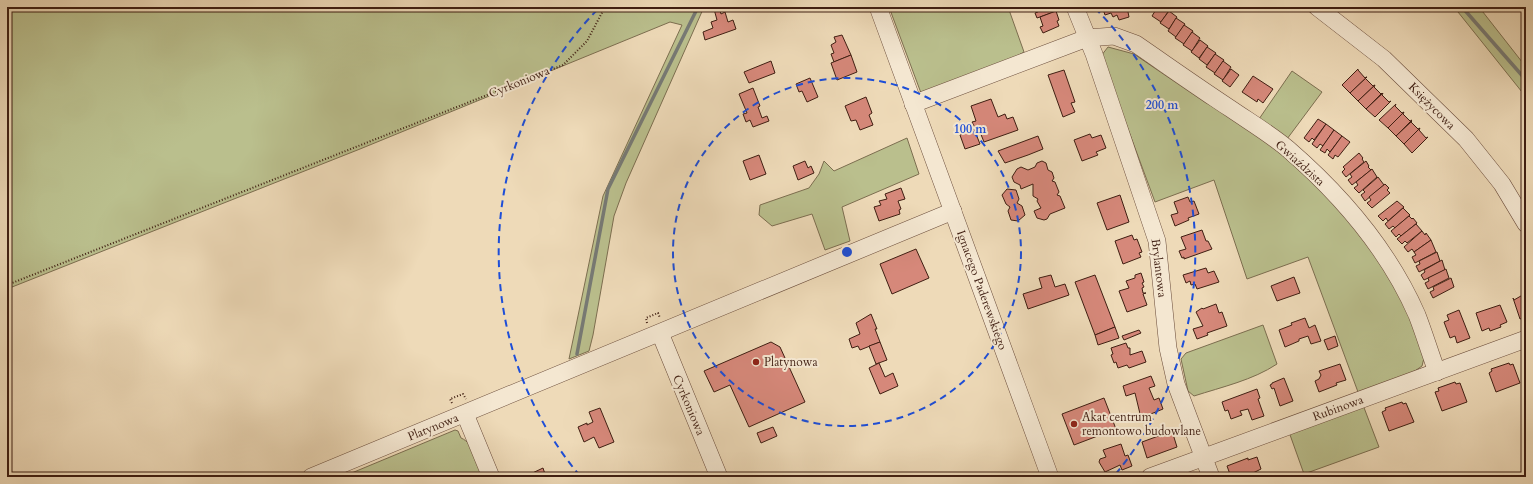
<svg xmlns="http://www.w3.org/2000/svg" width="1533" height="484" font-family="Cardo,serif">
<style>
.green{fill:#babf8d;stroke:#7c6e50}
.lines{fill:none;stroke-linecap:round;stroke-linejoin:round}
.stream{stroke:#777a75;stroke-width:3.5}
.building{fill:#d6887a;stroke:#3f1e12}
.minor-casing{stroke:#6b4d3c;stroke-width:18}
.path{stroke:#3f1e12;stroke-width:2;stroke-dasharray:1 2;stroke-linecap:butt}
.minor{stroke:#f4e7d1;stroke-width:17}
.ring{fill:none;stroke:#1d4ed8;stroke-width:2;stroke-dasharray:7 5}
.poi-dot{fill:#8f2418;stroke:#f4e7d1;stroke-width:1.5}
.labels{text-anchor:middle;stroke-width:4;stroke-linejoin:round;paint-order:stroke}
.street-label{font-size:12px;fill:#3f1e12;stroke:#f4e7d1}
.poi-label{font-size:12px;fill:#3f1e12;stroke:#f4e7d1;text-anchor:start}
.centre{fill:#1d4ed8;stroke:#f4e7d1;stroke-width:2}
.ring-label{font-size:12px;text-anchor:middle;font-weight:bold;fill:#1d4ed8;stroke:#f4e7d1;stroke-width:4;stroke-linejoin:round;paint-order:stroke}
</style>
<rect width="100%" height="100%" fill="#eedab8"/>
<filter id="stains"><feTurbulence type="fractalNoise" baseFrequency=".005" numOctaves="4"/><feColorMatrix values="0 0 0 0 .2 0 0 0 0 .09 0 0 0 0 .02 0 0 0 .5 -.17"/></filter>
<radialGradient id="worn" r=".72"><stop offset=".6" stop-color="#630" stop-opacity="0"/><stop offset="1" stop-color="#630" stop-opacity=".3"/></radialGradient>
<g class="green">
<polygon points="7,7 704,7 626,183 614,216 593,335 589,351 569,359 603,196 682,25 670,22 360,149 7,289"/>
<polygon points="889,7 1008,7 1024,52 1017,56 921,93"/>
<polygon points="1454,7 1479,7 1526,67 1526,97"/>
<polygon points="1108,47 1134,54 1206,103 1233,116 1291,159 1337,204 1397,285 1425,354 1422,366 1409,375 1358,392 1308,257 1247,279 1214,180 1155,202 1101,56"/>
<polygon points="1292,71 1322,92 1287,139 1259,119"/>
<polygon points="907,138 919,174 842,207 850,241 825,250 812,214 772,226 759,215 760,205 809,188 819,174 824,161 834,171"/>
<path d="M1263 325 1277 364C1253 380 1222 387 1194 396L1188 391 1181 359 1186 353Z"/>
<polygon points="1363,405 1379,447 1304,474 1289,432"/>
<path d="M455 430 458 431 461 438C474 443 479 465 485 477H342Z"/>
</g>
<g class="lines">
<g class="stream">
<polyline points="1462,7 1526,80"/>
<polyline points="577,354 608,189 698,7"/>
</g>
</g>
<g class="building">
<polygon points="1036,7 1053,7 1052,8 1054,12 1037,18 1035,13 1038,12"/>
<polygon points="1108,7 1127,7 1129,17 1119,20 1117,15 1113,17 1111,13 1105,15 1103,9"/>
<polygon points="1156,7 1166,7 1170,9 1161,22 1152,16 1157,8"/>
<polygon points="719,8 721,14 725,12 728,22 733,20 736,29 705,40 703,32 713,28 711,22 717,20 714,9"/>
<polygon points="1056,11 1059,20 1057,21 1059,26 1043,33 1040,27 1043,26 1040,17"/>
<polygon points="1169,11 1177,17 1169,29 1160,23"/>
<polygon points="1176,18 1185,24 1176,37 1168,31"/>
<polygon points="1184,25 1193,31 1184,44 1175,38"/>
<polygon points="1192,32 1200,38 1192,51 1183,45"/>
<polygon points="842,35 851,55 834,62 831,54 834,53 831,45 836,42 834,37"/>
<polygon points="1200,40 1208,46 1199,58 1191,52"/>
<polygon points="1207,47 1216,53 1207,65 1199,59"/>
<polygon points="1215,54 1224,60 1215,73 1206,67"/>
<polygon points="851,55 857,72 837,80 831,63"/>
<polygon points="771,61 775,73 749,83 744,72"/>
<polygon points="1223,61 1231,67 1223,80 1214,74"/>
<polygon points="1231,69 1239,75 1230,87 1222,81"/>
<polygon points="1358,69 1358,70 1365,78 1367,77 1350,93 1342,85"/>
<polygon points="1064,70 1075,102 1071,103 1075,112 1063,117 1048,75"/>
<polygon points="1253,76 1273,89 1263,103 1258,99 1257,102 1242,92"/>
<polygon points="1367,77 1365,78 1373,86 1375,85 1358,101 1350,93"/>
<polygon points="810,78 818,97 807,102 802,91 799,92 796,84"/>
<polygon points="1375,85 1374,87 1381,94 1382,93 1366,109 1358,101"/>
<polygon points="753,88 760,106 758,107 762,118 767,116 769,121 753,127 750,120 746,122 743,114 747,113 739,94"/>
<polygon points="1383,93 1382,95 1389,102 1391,101 1375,117 1366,109"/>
<polygon points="866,97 872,113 869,115 873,125 860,130 856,120 851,121 845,106"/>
<polygon points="991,99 998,117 1005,114 1007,119 1013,117 1018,130 984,142 978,127 975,128 972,122 976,121 971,106"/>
<polygon points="1396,104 1395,106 1402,113 1404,112 1388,128 1379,120"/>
<polygon points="1404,112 1403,114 1410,121 1412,120 1396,136 1388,128"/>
<polygon points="1318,119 1326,124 1314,140 1312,138 1309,142 1304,138"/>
<polygon points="1412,121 1411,122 1418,129 1420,128 1404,144 1396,136"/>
<polygon points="1326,124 1334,130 1323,146 1320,144 1317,148 1312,144"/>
<polygon points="1420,128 1419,130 1426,138 1428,137 1412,153 1404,144"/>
<polygon points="974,129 980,144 965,149 960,135"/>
<polygon points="1334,130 1342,136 1330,152 1327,149 1325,153 1320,150"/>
<polygon points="1090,134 1092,138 1101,135 1106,148 1096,152 1098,155 1082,161 1074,140"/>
<polygon points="1038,136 1043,149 1028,155 1005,163 998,151"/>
<polygon points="1342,136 1350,142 1338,157 1335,155 1333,159 1328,155"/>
<polygon points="1359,153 1363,158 1362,159 1364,162 1346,177 1342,172 1345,169 1343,167"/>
<polygon points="759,155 766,174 750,180 743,161"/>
<polygon points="805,161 808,168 811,166 814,173 798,180 793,166"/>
<polygon points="1042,161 1046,163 1048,170 1052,172 1054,178 1052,181 1055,182 1059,192 1057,195 1060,196 1065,208 1050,214 1047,219 1044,220 1037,218 1034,211 1041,208 1037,201 1038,199 1033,196 1033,184 1021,189 1020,185 1014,182 1012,177 1017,169 1021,167 1028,170 1035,167 1037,163"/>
<polygon points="1366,161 1369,166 1368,167 1371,170 1352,185 1348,180 1352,177 1350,174"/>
<polygon points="1372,169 1377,177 1359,193 1354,188 1358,185 1356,182"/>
<polygon points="1378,177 1384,185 1365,201 1361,195 1365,192 1363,190"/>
<polygon points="1385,184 1389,188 1387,190 1390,193 1372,208 1367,203 1371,200 1369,197"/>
<polygon points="901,188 905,199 898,201 901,209 899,210 900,214 879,221 874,207 881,205 879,201 887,199 885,194"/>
<polygon points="1007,189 1016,190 1019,199 1017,203 1022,206 1025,215 1018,221 1011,220 1008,211 1010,207 1006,204 1002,195"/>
<polygon points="1120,195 1129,222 1107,230 1097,203"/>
<polygon points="1188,197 1190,202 1194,201 1199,214 1188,218 1189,220 1175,226 1171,215 1178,213 1174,202"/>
<polygon points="1397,201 1404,207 1388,221 1386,218 1383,221 1378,216"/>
<polygon points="1403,208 1410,215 1395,228 1393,226 1389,229 1385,224"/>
<polygon points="1409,216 1412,219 1413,218 1417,223 1401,236 1399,234 1396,237 1391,231"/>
<polygon points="1416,224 1422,231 1407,243 1405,241 1402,244 1397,239"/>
<polygon points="1202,230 1206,241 1208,241 1212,249 1184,259 1184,257 1182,258 1179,251 1186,249 1181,237"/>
<polygon points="1422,231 1425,235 1426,233 1431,240 1414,252 1412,249 1408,252 1404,247"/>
<polygon points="1132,235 1134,240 1137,239 1142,252 1139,253 1141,257 1123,264 1115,241"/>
<polygon points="1431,240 1436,252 1415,263 1412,257 1416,255 1414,252"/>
<polygon points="916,249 929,278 892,294 880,264"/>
<polygon points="1437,252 1440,261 1419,272 1416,266 1420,264 1419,261"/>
<polygon points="1442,260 1445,270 1424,280 1421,275 1425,272 1424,270"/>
<polygon points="1206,268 1208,273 1214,271 1219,282 1197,289 1195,284 1191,285 1190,281 1186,283 1183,275"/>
<polygon points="1446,269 1449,278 1428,289 1425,283 1429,281 1428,278"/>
<polygon points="1141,273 1144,282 1142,283 1144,287 1142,288 1143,293 1146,293 1143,294 1147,305 1127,312 1119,291 1129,288 1126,281 1135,278 1135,275"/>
<polygon points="1051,275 1055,287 1065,284 1069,295 1028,309 1023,294 1042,288 1039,278"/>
<polygon points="1095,275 1115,327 1095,335 1075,282"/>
<polygon points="1294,277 1300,293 1277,301 1271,286"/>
<polygon points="1451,278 1454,287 1433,298 1430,292 1434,290 1433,287"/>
<polygon points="1526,293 1526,317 1520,319 1513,298 1514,300"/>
<polygon points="1216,304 1219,313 1222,312 1227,326 1207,333 1208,335 1197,339 1193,329 1203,326 1196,312 1202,308 1203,309"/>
<polygon points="1500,305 1507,322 1500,325 1501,327 1490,331 1489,328 1482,331 1476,313"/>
<polygon points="1459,310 1470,338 1457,343 1455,336 1450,338 1444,322 1449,320 1447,315"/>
<polygon points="871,314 877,329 875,329 880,342 860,350 858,346 852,348 849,339 860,334 856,323"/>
<polygon points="1305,318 1309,328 1315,325 1321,341 1311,344 1308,336 1299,339 1299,341 1285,347 1279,330 1292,325 1291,323"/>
<polygon points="1115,327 1119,338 1098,345 1095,335"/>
<polygon points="1139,330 1141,333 1124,340 1122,336"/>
<polygon points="1335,336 1338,346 1328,350 1324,340"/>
<polygon points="771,342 780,347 805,402 749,427 730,385 714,392 704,371"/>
<polygon points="880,342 887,360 876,364 869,346"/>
<polygon points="1126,343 1128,348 1130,348 1130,355 1142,351 1146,362 1129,368 1127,365 1118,368 1116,362 1114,363 1111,355 1113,354 1111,348"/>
<polygon points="879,363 885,377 893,373 898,386 880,394 869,368"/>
<polygon points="1509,363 1510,365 1513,364 1520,383 1496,392 1489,373 1492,371 1491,369"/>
<polygon points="1340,364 1346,380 1336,383 1337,385 1319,392 1315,381 1319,379 1321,375 1319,371"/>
<polygon points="1151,376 1155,386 1149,388 1154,400 1159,398 1163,409 1141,418 1135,393 1126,396 1123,386"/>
<polygon points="1284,378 1293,401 1280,406 1274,388 1272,389 1270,385 1272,384 1272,383"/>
<polygon points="1455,382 1456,384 1460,383 1467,402 1442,411 1435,392 1439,391 1438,388"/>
<polygon points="1257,389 1260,398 1258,399 1264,416 1252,420 1248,409 1240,411 1242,415 1231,419 1228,410 1225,411 1222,402"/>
<polygon points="1104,398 1116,429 1074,445 1062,414"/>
<polygon points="1402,402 1403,404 1406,403 1414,422 1389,431 1382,412 1386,410 1385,408"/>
<polygon points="600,408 614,442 599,448 594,437 584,442 578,427 587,423 587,425 593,422 589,412"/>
<polygon points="773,427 777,436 761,443 757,433"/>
<polygon points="1172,431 1177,447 1147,458 1142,442"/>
<polygon points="1121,444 1125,456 1128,455 1132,466 1122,470 1120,465 1105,472 1099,462 1100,459 1106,457 1103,450"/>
<polygon points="1257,457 1261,469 1245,477 1231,477 1227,466 1248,458 1248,460"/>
<polygon points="543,468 546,477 524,477"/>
</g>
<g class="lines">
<g class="minor-casing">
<g id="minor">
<polyline points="878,7 1050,477"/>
<polyline points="1075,7 1094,54 1157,241 1168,348 1176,384 1211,477"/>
<polyline points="1317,7 1384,59 1466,139 1502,184 1526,224"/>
<path d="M913 104 1087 38 1114 36 1136 44C1168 66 1199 88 1231 109 1250 122 1270 134 1288 149 1340 194 1389 251 1417 315 1424 333 1430 353 1437 372"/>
<polyline points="660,333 719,477"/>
<polyline points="465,414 491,477"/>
<polyline points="311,477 953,211"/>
<polyline points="1150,477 1526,339"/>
</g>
</g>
<g class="path">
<polyline points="7,285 563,65 587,41 605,7"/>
<polyline points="647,323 646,318 658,313 660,318"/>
<polyline points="452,403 450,399 463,394 466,399"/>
</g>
<use href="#minor" class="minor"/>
</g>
<g class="ring">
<circle cx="847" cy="252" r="174"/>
<path d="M580 476A348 348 0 0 1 599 8M1095 8A348 348 0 0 1 1114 476"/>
</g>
<g class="poi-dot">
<circle cx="756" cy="362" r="4"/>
<circle cx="1074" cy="424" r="4"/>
</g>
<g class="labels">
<g class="street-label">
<text transform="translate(519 82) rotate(-22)" y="4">Cyrkoniowa</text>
<text transform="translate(1432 106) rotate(45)" y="4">Księżycowa</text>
<text transform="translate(1300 163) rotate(42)" y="4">Gwiaździsta</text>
<text transform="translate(1159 268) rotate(83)" y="4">Brylantowa</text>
<text transform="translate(982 290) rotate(70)" y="4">Ignacego Paderewskiego</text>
<text transform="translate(689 405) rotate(67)" y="4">Cyrkoniowa</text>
<text transform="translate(1338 408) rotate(-20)" y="4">Rubinowa</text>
<text transform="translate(433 427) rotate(-22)" y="4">Platynowa</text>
</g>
<g class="poi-label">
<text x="764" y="366">Platynowa</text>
<text x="1082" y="421">Akat centrum<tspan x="1082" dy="14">remontowo budowlane</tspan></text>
</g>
</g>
<circle cx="847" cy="252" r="6" class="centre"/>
<g class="ring-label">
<text x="1162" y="109">200 m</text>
<text x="970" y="133">100 m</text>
</g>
<rect width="1533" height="484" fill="none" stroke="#eedab8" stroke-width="24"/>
<rect x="8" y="8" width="1517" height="468" fill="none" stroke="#3f1e12" stroke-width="2"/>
<rect x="12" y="12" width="1509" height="460" fill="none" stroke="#3f1e12"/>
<rect width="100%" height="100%" filter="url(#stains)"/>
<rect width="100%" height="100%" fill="url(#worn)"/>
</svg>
